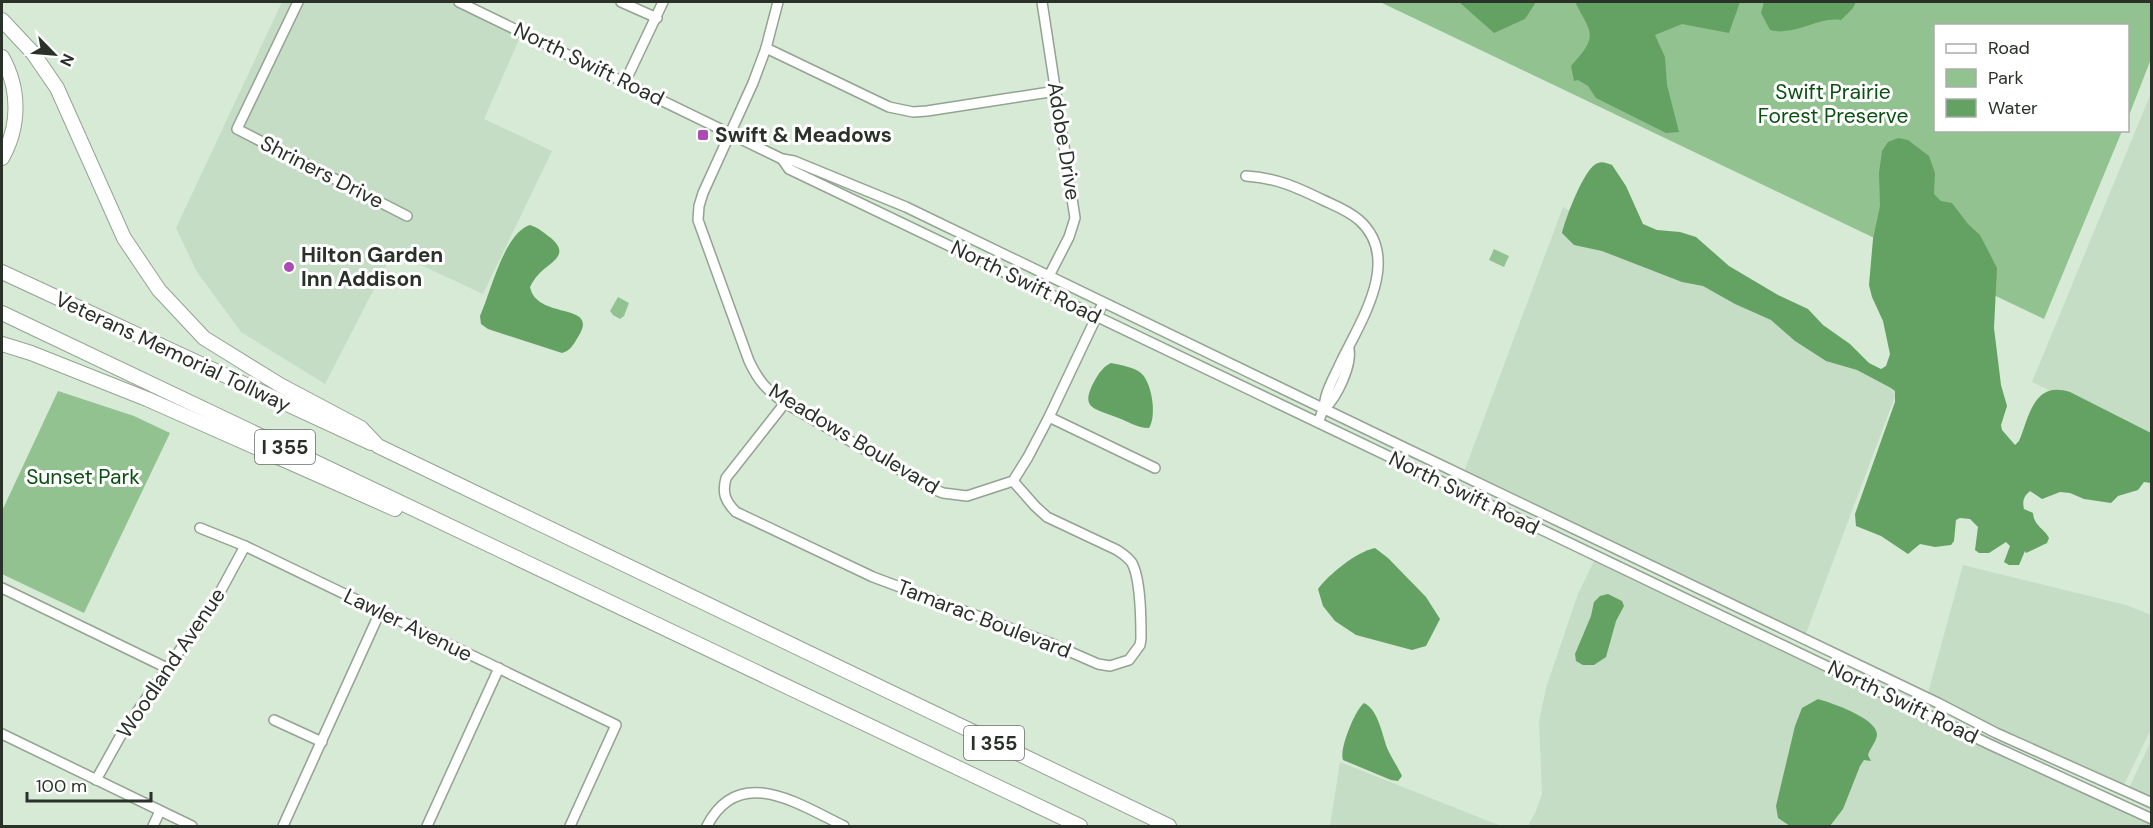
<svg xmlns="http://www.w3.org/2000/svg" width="2153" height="828" font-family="'DM Sans',sans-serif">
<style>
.built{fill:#c5ddc4}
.green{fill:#93c291}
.water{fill:#63a262}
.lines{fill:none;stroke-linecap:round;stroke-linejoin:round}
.minor-casing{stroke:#92a491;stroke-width:12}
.highway-casing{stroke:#92a491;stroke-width:16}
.minor{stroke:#fff;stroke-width:9}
.highway{stroke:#fff;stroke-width:14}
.poi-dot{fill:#ab4cb5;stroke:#fff;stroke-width:2}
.labels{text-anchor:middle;stroke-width:6;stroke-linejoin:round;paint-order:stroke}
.shield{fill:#fff;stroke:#696f69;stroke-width:1.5}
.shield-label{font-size:20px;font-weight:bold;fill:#293129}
.street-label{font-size:21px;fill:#293129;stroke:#fff}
.park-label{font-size:21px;fill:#0a5011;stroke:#fff}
.poi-label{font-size:21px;font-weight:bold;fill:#293129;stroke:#fff;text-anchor:start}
</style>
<rect width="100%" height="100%" fill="#d6ead5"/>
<g class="built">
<polygon points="282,2 451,2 521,35 484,119 552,151 483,294 393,252 325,384 241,332 197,272 176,228"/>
<polygon points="2151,93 2151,438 2032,382"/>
<polygon points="1563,207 1900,383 1802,644 1461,480"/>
<polygon points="1597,555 2152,817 2151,826 1528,826 1536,811 1542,794 1539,722 1546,688 1578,594"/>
<polygon points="1963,565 2126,605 2151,615 2151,729 2119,795 1925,704"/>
<polygon points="2151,741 2151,810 2125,797"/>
<polygon points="1340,762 1501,826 1330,826"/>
</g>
<g class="green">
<polygon points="1380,2 2151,2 2151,59 2128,118 2128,26 1936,26 1936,130 2122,131 2044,319"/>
<polygon points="1494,249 1509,256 1504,267 1489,260"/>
<polygon points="618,297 629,303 624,316 620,319 613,315 610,311"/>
<polygon points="58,391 134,416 170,433 84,613 2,574 2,511"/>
</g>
<g class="water">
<polygon points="1459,2 1536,2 1525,19 1494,33"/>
<path d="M1575 2H1740L1729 33 1682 24 1655 35 1665 57 1667 85 1679 132 1666 133 1596 98 1588 86 1578 80 1574 81 1571 66C1599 35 1592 35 1575 2Z"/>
<path d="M1764 2H1856L1853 8 1841 20C1820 17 1805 30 1784 31 1780 32 1774 31 1770 30L1761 13Z"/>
<path d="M1898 138 1908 140 1929 156 1935 173 1934 194 1941 201 1952 203 1968 224 1980 235 1997 268 1994 328 2001 385 2007 406 2001 425 2002 430 2015 445 2019 441C2029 418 2033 380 2070 392L2151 433V483L2144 482 2138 490 2118 496 2111 503 2084 499 2070 493 2060 492 2042 499 2030 491C2024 496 2022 501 2024 509L2033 513C2034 526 2044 528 2049 538L2047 543 2026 553 2025 551 2019 565H2009L2004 562 2010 546 2006 542 1989 553H1979L1975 550 1978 527 1970 519 1960 518 1956 520 1954 541 1951 545 1935 547 1920 544 1908 554 1881 536 1856 526 1855 514 1895 402V391L1891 388 1857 370 1826 361 1795 341 1771 320 1735 304 1703 286 1682 282 1602 251 1574 245 1562 233C1565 220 1584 167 1598 163 1602 161 1607 163 1612 165L1626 186 1643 224 1657 230 1680 232 1696 237 1729 266 1778 295 1808 309 1823 325 1850 344 1869 363 1881 369 1886 366 1890 354 1883 321 1872 297 1869 285 1873 239 1880 206 1879 173 1882 151 1888 142Z"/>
<path d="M530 225C539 228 544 233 551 238 572 256 548 263 538 275 535 278 532 283 530 287 537 321 601 301 578 337 574 344 570 351 562 353L488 329 481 324 480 316C491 292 504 233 530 225Z"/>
<path d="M1111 363C1120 365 1135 367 1142 374 1152 384 1157 416 1149 428 1136 428 1126 420 1113 416 1092 408 1080 407 1095 380 1099 373 1103 367 1111 363Z"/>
<path d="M1375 548 1388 558 1426 597 1440 619 1426 646 1412 650 1356 635 1335 621 1323 606 1318 589C1329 574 1356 552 1375 548Z"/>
<polygon points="1608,594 1622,601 1624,606 1616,621 1606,657 1594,665 1583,665 1576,661 1575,654 1591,616 1594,602 1600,596"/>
<path d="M1818 699C1832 703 1876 718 1877 734 1877 741 1870 748 1868 755L1871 761 1864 760 1860 766 1843 809 1830 826H1790L1778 818 1776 806 1795 726 1802 708Z"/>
<path d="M1364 703C1379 710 1382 736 1388 750 1392 759 1398 767 1402 776L1398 781 1391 780 1343 760C1339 749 1355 710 1364 703Z"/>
</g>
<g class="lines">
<g class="minor-casing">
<g id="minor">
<polyline points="298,2 237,129 407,216"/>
<polyline points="459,2 782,159 794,161 906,207 1399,445 1938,703 1996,733 2152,803"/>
<polyline points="621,2 657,18"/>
<path d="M778 2 766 48 753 83 703 193 699 206 698 220 749 361C759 382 766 389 785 403L931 488 943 493 967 496 1013 481 1028 457 1049 417 1103 303"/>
<polyline points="1042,2 1075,218 1069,237 1049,276"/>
<polyline points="766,48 889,107 913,112 927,111 1056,91"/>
<polyline points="625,82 663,2"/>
<polyline points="782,159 789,169 1991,745 2152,819"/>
<path d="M1246 176C1277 178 1296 187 1323 200 1336 206 1349 211 1359 220 1403 259 1360 322 1341 362 1336 373 1329 385 1326 396 1324 405 1323 413 1318 422"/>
<path d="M785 403 726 478C722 493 725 501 736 512L873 577 1050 643 1098 664 1110 666 1129 660 1140 645 1141 639C1141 620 1141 580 1132 563 1128 557 1123 554 1117 550L1047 517 1035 506 1013 481"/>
<path d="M1325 408C1337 397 1352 365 1349 349"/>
<polyline points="1049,417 1155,468"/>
<polyline points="200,528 245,546 616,725 570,826"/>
<polyline points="2,588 167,668"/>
<polyline points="274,720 322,742"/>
<polyline points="2,734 192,826"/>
<polyline points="96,780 121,735 219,594 245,546"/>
<polyline points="153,826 160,811"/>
<polyline points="283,826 380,612"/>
<polyline points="427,826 499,668"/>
<path d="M707 826C739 763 800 805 844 826"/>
</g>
</g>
<g class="highway-casing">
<g id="highway">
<polyline points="2,20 33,53 57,88 124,238 159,290 204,338 280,385 361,428 378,446 1169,826"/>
<path d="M2 57C20 89 20 126 2 158"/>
<polyline points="2,272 371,443"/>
<polyline points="2,313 1080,826"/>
<polyline points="2,344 31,353 147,399 395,509"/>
</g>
</g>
<use href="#minor" class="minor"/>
<use href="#highway" class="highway"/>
</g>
<g class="poi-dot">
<rect x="697" y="129" width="12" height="12" rx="3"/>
<circle cx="289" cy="267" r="6"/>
</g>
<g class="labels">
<g class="shield">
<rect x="255" y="430" width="60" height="34" rx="4.5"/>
<rect x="964" y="726" width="60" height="34" rx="4.5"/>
</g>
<g class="shield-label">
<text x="285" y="454">I 355</text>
<text x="994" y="750">I 355</text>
</g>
<g class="street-label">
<text transform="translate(589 64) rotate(26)" y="7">North Swift Road</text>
<text transform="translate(1064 141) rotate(81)" y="7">Adobe Drive</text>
<text transform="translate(322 172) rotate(27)" y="7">Shriners Drive</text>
<text transform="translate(1026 282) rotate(26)" y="7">North Swift Road</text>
<text transform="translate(173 352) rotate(25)" y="7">Veterans Memorial Tollway</text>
<text transform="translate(854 439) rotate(31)" y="7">Meadows Boulevard</text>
<text transform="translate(1464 493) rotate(26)" y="7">North Swift Road</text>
<text transform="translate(984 619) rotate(21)" y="7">Tamarac Boulevard</text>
<text transform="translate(408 625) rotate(26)" y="7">Lawler Avenue</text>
<text transform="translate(171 663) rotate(-56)" y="7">Woodland Avenue</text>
<text transform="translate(1903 702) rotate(26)" y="7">North Swift Road</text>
</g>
<g class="park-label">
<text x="1833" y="99">Swift Prairie<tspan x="1833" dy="24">Forest Preserve</tspan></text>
<text x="83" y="484">Sunset Park</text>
</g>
<g class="poi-label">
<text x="715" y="142">Swift &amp; Meadows</text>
<text x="301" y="262">Hilton Garden<tspan x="301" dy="24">Inn Addison</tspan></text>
</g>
</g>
<rect width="2153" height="828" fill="none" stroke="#293129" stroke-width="6"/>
<rect x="1934" y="24" width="195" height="108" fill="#ffffff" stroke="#a9ada9" stroke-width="1.5"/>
<rect x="1946" y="44" width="30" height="9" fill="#ffffff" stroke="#a9ada9" stroke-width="1.5"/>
<text x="1988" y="54" font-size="18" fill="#293129">Road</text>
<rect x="1946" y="69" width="30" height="18" fill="#93c291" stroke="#a9ada9" stroke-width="1.5"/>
<text x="1988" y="84" font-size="18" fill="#293129">Park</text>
<rect x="1946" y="99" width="30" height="18" fill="#63a262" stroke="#a9ada9" stroke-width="1.5"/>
<text x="1988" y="114" font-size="18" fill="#293129">Water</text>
<g transform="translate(54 54) rotate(115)" stroke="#ffffff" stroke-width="4.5" paint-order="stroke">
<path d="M0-4.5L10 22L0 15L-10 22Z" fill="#293129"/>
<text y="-9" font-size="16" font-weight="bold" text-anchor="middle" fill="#293129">N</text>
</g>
<path d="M27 792v9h124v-9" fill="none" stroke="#293129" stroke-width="3"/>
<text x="36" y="792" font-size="18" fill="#293129" stroke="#ffffff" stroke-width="4.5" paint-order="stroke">100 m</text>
</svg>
